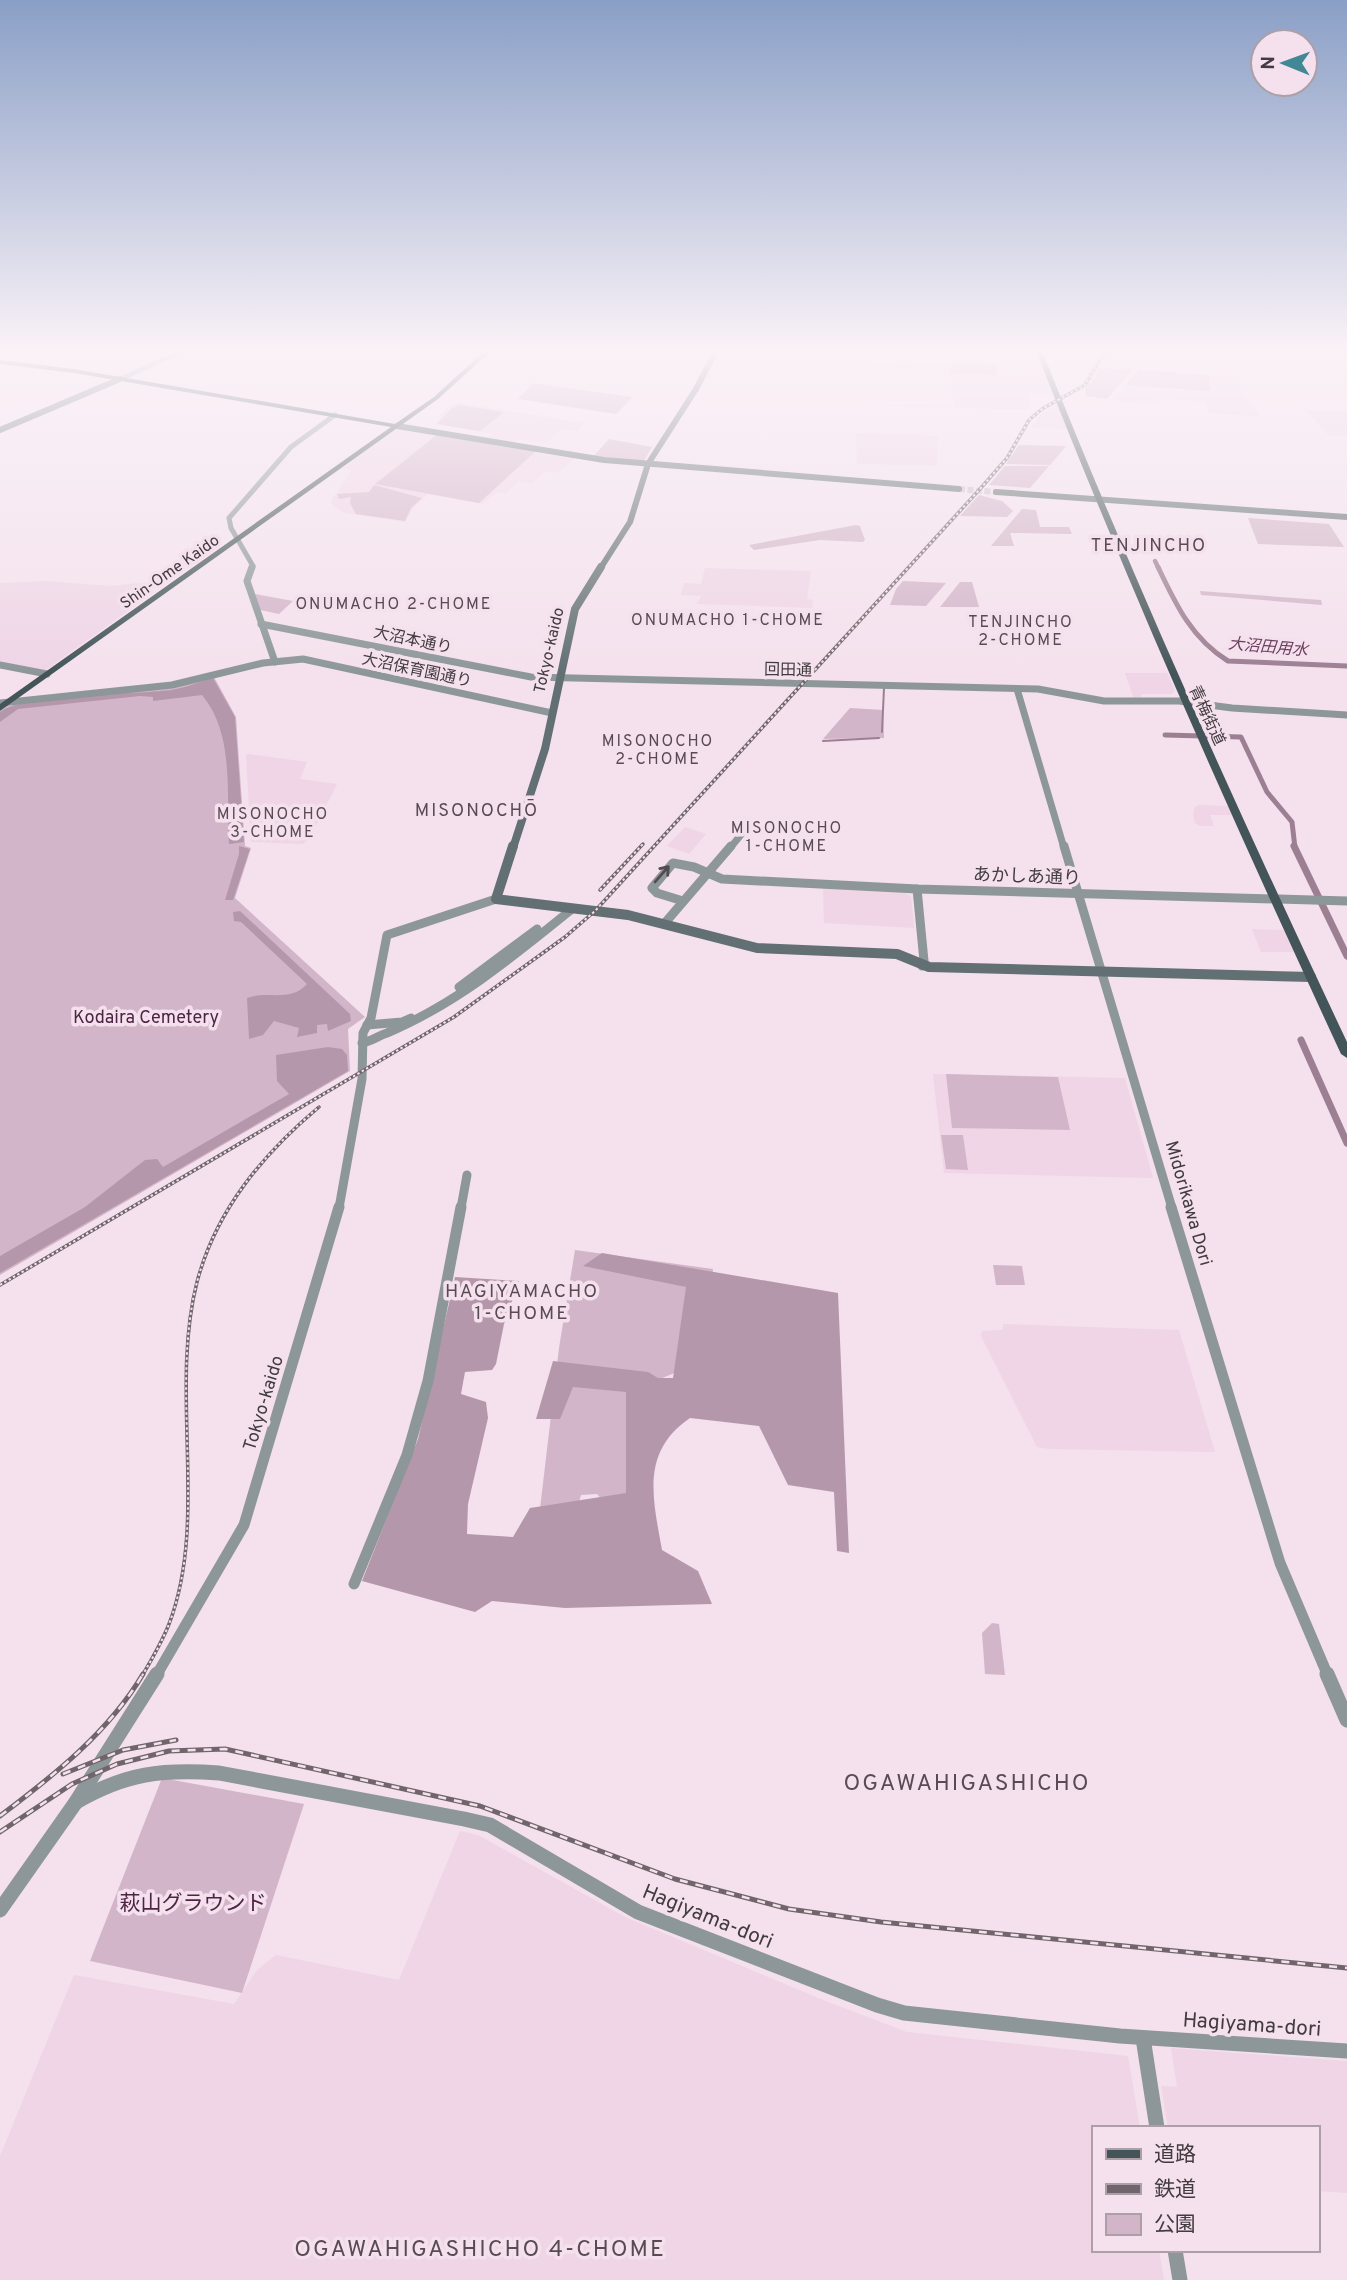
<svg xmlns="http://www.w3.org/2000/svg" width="1347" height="2280" font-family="Overpass,'Noto Sans JP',sans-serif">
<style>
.built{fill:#efd5e6;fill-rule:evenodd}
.green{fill:#d3b5c9}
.forest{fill:#b597ab}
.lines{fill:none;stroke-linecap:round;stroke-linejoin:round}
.stream{stroke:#9d7f93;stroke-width:2}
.canal-far2{stroke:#9d7f93;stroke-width:4.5}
.canal-far1{stroke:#9d7f93;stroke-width:5}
.canal{stroke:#9d7f93;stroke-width:7}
.secondary-tunnel{stroke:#d0c0ca;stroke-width:6;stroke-dasharray:6 2.5;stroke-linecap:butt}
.tertiary-far4{stroke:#8d9799;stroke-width:5}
.tertiary-far3{stroke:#8d9799;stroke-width:7}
.tertiary-far2{stroke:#8d9799;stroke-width:9}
.tertiary-far1{stroke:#8d9799;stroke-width:11}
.tertiary{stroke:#8d9799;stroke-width:15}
.secondary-far2{stroke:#627073;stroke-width:6}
.secondary-far1{stroke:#627073;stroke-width:8}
.secondary{stroke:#627073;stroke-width:10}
.primary{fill:#445559;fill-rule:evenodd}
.rail-far1-casing{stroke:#6f656b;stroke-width:3.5}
.rail-casing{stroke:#6f656b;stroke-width:5}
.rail-far1{stroke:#f4e1ed;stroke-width:2;stroke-dasharray:2.5;stroke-linecap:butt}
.rail{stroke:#f4e1ed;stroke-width:2.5;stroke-dasharray:8;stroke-linecap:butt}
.oneway{stroke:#514d51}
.labels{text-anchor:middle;stroke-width:7;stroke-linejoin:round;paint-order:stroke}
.far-street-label{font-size:16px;fill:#423b3f;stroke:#f4e1ed}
.far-neighbourhood-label{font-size:16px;letter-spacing:2px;fill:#594a54;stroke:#f4e1ed}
.far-water-label{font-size:16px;font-style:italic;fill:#6a3e5d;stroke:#f4e1ed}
.far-quarter-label{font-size:18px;letter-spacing:2px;fill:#594a54;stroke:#f4e1ed}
.street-label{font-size:18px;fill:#423b3f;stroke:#f4e1ed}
.park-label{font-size:18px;fill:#4d2442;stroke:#f4e1ed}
.neighbourhood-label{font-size:19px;letter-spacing:2px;fill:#594a54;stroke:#f4e1ed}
.near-park-label{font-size:21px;fill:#4d2442;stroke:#f4e1ed}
.near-street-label{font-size:21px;fill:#423b3f;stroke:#f4e1ed}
.near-neighbourhood-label{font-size:23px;letter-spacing:2px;fill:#594a54;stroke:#f4e1ed}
</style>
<rect width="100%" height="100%" fill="#f4e1ed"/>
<g class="built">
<path d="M882 363 950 366 951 374 1046 376 1053 394 1030 395 1031 406 1026 410 876 405V367L881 366ZM884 367 939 372 950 378 954 406 876 404V369Z"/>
<polygon points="1139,370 1233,377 1260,417 1209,413 1205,402 1159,399 1160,404 1113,401"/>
<polygon points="455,402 584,423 577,431 561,429 546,443 518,439 510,445 576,457 558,473 546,471 532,484 519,481 506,493 497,492 482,504 428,494 413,508 405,522 344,513 333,506 331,501 352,470 344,468 354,460 350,459 397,426 484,441 493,434 436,424 441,416 439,415"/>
<polygon points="1058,404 1067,429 1031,428 1040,415"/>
<polygon points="1306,410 1347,411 1347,436 1329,436"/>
<polygon points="856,433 938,436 937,466 857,464"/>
<polygon points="705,568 811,571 807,599 813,600 812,608 697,604 701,596 681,595 684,583 701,584"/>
<polygon points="47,581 111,586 138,583 142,584 129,595 145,599 43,672 0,661 0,583"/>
<polygon points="424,663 470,672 460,683 426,679 423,682 412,680"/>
<polygon points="1125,673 1167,673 1175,691 1173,691 1173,694 1141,694 1141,699 1134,699"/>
<polygon points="249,754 307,762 300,779 337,784 310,838 303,844 251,842 246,755"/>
<polygon points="1199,805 1228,806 1233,815 1210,815 1214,826 1200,826 1195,823 1193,814 1195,807"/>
<polygon points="685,827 706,834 689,854 667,846"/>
<polygon points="823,888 904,892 911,896 914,928 824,923"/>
<polygon points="1252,929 1284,930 1294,952 1261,952"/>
<polygon points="933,1074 1125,1078 1153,1178 944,1173"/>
<polygon points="1003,1324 1179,1330 1215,1452 1049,1449 1037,1447 981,1336 982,1331 1003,1330"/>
<polygon points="460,1831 478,1835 625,1917 823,2000 907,2032 1128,2056 1140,2128 1093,2128 1093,2250 1159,2250 1164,2280 0,2280 0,2156 74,1975 234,2004 257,1970 276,1955 399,1980"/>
<polygon points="1171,2048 1347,2061 1347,2193 1317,2191 1317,2128 1168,2128 1161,2086 1177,2087"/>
</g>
<g class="green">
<polygon points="951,363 998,365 997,375 950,373"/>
<polygon points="1099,368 1132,370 1107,399 1086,396 1085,389 1095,378"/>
<polygon points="1139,370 1208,375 1211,391 1126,385"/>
<polygon points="533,383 633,397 616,414 518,399"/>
<polygon points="459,405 504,412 480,431 437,424 451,409"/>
<polygon points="438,434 536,451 479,503 375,484"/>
<polygon points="609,439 652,447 644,461 594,456"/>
<polygon points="1019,445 1066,446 1050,465 1006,464"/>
<polygon points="1005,466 1049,466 1030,488 989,485"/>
<polygon points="374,485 422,498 411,508 405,521 356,514 350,503 351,497 339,499 337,494 369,492"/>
<polygon points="979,495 1002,501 1013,511 1007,517 960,516"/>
<polygon points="1022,509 1036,510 1040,527 1069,527 1072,534 1010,533 1014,546 991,546"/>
<polygon points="1248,518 1329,524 1344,547 1258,544"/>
<polygon points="856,525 860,526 865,540 863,542 820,540 754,550 749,545"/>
<polygon points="903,581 946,583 926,606 890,605 896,589"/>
<polygon points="960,582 972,582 979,607 940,607"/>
<polygon points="1200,591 1321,600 1322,605 1201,595"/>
<polygon points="255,594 293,601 279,614 260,610"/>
<path d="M214 677 236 717 245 846 251 848 235 898 365 1017 348 1029 350 1071 0 1275V711L7 706C76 695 146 696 214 677Z"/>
<polygon points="850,708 883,710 884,738 823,739"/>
<polygon points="946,1074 1058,1077 1070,1130 952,1128"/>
<polygon points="941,1135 963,1135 968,1170 946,1169"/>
<polygon points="575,1250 713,1269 705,1368 689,1367 655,1381 621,1520 597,1494 581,1495 571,1532 539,1517 559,1348"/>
<polygon points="993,1265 1022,1266 1025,1285 996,1285"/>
<polygon points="992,1623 999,1624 1005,1675 985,1674 982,1633"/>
<polygon points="162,1778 304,1804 242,1993 90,1961"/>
</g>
<g class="forest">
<path d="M213 678 235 717 244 842 229 844C226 795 235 734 202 695L153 701V697L140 696 18 709 0 722V712C28 692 132 695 171 690 185 688 199 682 213 678Z"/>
<polygon points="239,846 250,849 233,900 225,900 239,854"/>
<path d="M240 911 350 1014 351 1021 328 1031 327 1024 317 1025V1033L297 1037 299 1028 274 1021 263 1035 249 1039 247 998C267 990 290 1003 307 984L241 922 234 921 233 912Z"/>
<polygon points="328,1047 342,1049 347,1055 348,1071 0,1273 0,1256 85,1207 145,1160 157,1159 163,1167 289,1094 277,1081 276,1055"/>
<path d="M602 1253 838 1293 849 1553 837 1551 834 1492 788 1485 759 1426 690 1418C640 1452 653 1499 662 1550L698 1571 712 1604 565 1608 492 1601 475 1612 362 1581 418 1439 455 1277 519 1281 504 1324 496 1364 492 1370 465 1372 461 1394 486 1402 488 1418 468 1504 467 1534 513 1537 530 1508 626 1493V1392L573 1387 560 1419H536L553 1361 648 1372 658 1378H673L686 1287 583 1266Z"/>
</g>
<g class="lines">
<g class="stream">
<polyline points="882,732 884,688"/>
<polyline points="823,741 879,738"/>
</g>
<polyline class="canal-far2" points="1155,561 1159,569"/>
<g class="canal-far1">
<path d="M1158 567C1176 605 1192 639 1228 661L1347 666"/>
<polyline points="1165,735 1241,737 1267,792 1292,822 1295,848"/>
</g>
<g class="canal">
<polyline points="1294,846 1347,956"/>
<polyline points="1301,1040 1347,1143"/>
</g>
<polyline class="secondary-tunnel" points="959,489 996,492"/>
<g class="tertiary-far4">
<polyline points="120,379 179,353"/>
<polyline points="252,569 253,566 231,528 229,518 291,447 335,415"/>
</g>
<g class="tertiary-far3">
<polyline points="252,567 247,581 275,662"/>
<polyline points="261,624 531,677 1038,689 1104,701 1179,701 1232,708 1347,715"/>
<polyline points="0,665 47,674"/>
<polyline points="1017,689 1064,848"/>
<polyline points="0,703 172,685 263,663 303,659 552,713"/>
<polyline points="730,848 750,824"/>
</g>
<g class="tertiary-far2">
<polyline points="1064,846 1172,1208"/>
<polyline points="917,889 924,961 922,966"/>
<polyline points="683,901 657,893 652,888 673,863 694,867 722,879 917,889 1347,901"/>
<polyline points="664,924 731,846"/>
<polyline points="459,987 537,929"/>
<polyline points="367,1025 402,1022 411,1018"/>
<path d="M362 1043C372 1041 378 1036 387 1033 456 1004 514 956 572 909"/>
<polyline points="339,1208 362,1079 363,1033 371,1018 387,935 496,899"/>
<polyline points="461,1208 467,1175"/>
</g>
<g class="tertiary-far1">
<polyline points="1171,1207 1280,1563 1328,1676"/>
<polyline points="354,1584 407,1455 428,1381 461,1207"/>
<polyline points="156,1676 244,1525 339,1207"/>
</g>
<g class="tertiary">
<polyline points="1327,1674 1347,1720"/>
<path d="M76 1802C126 1773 162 1769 219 1773L464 1819 490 1825 638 1912 877 2005 904 2013 1120 2036 1347 2051"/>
<polyline points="0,1910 76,1802 157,1674"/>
<polyline points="1143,2038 1157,2128"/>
<polyline points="1175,2250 1180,2280"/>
</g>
<g class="secondary-far2">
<polyline points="397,426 604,460 959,489"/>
<polyline points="0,430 120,379"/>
<polyline points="996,492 1347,517"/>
<polyline points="600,569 630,522 648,464 696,389 715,353"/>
</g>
<polyline class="secondary-far1" points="513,848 545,749 575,609 601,567"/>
<polyline class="secondary" points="513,846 496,899 628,915 757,948 897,954 929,967 1311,977"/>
<g class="primary">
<polygon points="482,353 489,353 438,399 0,711 0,704 391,427 74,373 0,364 0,360 74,369 395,424 434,397"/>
<path d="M1037 353H1043C1136 587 1240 815 1347 1042V1058L1341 1054C1234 823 1130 591 1037 353Z"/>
</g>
<g class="rail-far1-casing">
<g id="rail-far1">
<polyline points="600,890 643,844"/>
<polyline points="0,1285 454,1017 565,937 595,911 980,489 1007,458 1029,420 1042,409 1085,385 1104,353"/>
<path d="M142 1676C152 1659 162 1642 169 1624 209 1520 169 1391 197 1282 216 1210 263 1154 319 1107"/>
</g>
</g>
<g class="rail-casing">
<g id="rail">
<polyline points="63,1774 123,1750 176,1740"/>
<path d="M0 1816C53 1776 109 1732 143 1674"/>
<polyline points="0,1832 72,1784 117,1764 169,1751 225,1749 480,1806 675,1879 789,1909 881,1922 1347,1968"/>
</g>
</g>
<use href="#rail-far1" class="rail-far1"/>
<use href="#rail" class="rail"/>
</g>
<defs><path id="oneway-shaft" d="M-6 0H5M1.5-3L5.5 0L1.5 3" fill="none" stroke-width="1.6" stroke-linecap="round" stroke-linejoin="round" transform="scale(1.75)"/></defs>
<use class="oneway" href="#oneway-shaft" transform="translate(662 874) rotate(-49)"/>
<linearGradient id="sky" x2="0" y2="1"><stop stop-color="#8a9fc6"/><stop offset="0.52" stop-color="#faf2f7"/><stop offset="1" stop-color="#faf2f7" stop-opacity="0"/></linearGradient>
<rect width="1347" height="673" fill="url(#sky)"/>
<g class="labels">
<g class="far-street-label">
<text transform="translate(169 571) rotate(-35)" y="6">Shin-Ome Kaido</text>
<text transform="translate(413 639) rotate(12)" y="6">大沼本通り</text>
<text transform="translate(548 650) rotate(-77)" y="6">Tokyo-kaido</text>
<text transform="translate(417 669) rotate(12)" y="6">大沼保育園通り</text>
<text transform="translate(788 669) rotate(1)" y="6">回田通</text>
<text transform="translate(1208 715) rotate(65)" y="6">青梅街道</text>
</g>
<g class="far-neighbourhood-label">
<text x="394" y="609">ONUMACHO 2-CHOME</text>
<text x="728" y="625">ONUMACHO 1-CHOME</text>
<text x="1021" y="627">TENJINCHO<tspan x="1021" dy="18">2-CHOME</tspan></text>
<text x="658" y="746">MISONOCHO<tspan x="658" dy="18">2-CHOME</tspan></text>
<text x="273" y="819">MISONOCHO<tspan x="273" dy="18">3-CHOME</tspan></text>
<text x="787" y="833">MISONOCHO<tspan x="787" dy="18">1-CHOME</tspan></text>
</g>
<g class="far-water-label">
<text transform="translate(1268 646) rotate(5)" y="6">大沼田用水</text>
</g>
<g class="far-quarter-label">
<text x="1149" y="551">TENJINCHO</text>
<text x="477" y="816">MISONOCHŌ</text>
</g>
<g class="street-label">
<text transform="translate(1027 876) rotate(2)" y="6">あかしあ通り</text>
<text transform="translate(1189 1203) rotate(74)" y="6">Midorikawa Dori</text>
<text transform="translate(263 1403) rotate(-73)" y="6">Tokyo-kaido</text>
</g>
<g class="park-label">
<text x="146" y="1023">Kodaira Cemetery</text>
</g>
<g class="neighbourhood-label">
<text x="522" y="1297">HAGIYAMACHO<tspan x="522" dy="22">1-CHOME</tspan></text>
</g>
<g class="near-park-label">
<text x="193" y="1910">萩山グラウンド</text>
</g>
<g class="near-street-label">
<text transform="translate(708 1916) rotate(22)" y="7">Hagiyama-dori</text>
<text transform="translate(1252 2024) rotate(4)" y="7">Hagiyama-dori</text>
</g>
<g class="near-neighbourhood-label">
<text x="967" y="1790">OGAWAHIGASHICHO</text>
<text x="480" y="2256">OGAWAHIGASHICHO 4-CHOME</text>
</g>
</g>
<rect x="1092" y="2126" width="228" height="126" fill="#f4e1ed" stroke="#ad9fa7" stroke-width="2"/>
<rect x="1106" y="2149" width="35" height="10" fill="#445559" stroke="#ad9fa7" stroke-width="2"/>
<text x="1154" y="2161" font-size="21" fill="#423b3f">道路</text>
<rect x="1106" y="2184" width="35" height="10" fill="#6f656b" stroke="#ad9fa7" stroke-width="2"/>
<text x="1154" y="2196" font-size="21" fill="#423b3f">鉄道</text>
<rect x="1106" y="2214" width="35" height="21" fill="#d3b5c9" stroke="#ad9fa7" stroke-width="2"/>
<text x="1154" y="2231" font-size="21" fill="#423b3f">公園</text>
<g transform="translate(1284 63) rotate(271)"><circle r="33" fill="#f4e1ed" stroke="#ad9fa7" stroke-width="2"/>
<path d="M0-5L12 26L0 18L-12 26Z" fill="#428794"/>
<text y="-10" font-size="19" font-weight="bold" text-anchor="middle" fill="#423b3f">N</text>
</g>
</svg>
